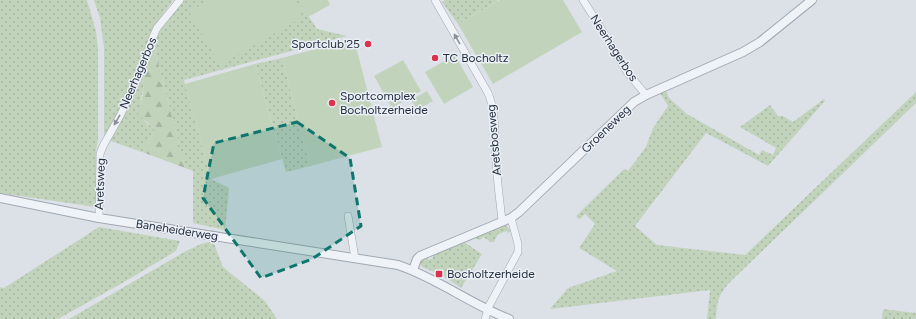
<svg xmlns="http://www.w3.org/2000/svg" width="916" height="319" font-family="Figtree,sans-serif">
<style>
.grass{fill:url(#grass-dots)}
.forest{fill:url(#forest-firs)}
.garden{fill:#c2d3bc}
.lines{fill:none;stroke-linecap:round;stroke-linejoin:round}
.minor-casing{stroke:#a1a8b2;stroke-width:8}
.tertiary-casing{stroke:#a1a8b2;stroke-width:10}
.minor{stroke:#eff2f6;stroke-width:7}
.tertiary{stroke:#eff2f6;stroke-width:8}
.oneway{fill:#8a909b}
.marked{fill:#0f766e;fill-opacity:0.2;stroke:#0f766e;stroke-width:3;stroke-dasharray:8 5;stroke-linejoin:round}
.poi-dot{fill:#dc324e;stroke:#ebf0f6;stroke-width:1.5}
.labels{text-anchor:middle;stroke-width:3;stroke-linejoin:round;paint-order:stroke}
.poi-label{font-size:12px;fill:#242f40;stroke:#ebf0f6;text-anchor:start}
.street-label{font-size:12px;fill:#242f40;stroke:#ebf0f6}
</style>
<defs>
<pattern id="grass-dots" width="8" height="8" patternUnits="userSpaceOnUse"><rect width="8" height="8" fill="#c2d3bc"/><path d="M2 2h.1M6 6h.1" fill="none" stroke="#a7b5a3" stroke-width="1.8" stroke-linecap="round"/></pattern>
<pattern id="forest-firs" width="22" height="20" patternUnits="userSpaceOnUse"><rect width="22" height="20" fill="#c2d3bc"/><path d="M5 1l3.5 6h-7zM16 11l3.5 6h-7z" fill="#a7b5a3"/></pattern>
</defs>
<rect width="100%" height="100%" fill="#dce1e8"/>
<g class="grass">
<polygon points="0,0 87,0 96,31 98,50 98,140 96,151 96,207 0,193"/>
<polygon points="94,0 173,0 163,14 151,33 147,43 135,83 104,137 104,48 100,18"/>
<polygon points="183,0 298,0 317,29 347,36 184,80 211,179 229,188 225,230 193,223 193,171 185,168 153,42 154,37"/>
<polygon points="445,0 497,0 498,1 458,24 442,2"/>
<polygon points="282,58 310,166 286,172 255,64"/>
<path d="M141 78C147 89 140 93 141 103 141 109 144 116 145 122L154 128V133L142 152 108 140 131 101Z"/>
<path d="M666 91 669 98 687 114 759 155 762 150 773 155 776 148 740 127 770 105 778 116H783L793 122 824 99 825 101 768 166 706 133 635 226 657 245 745 255 916 92V103L730 282C718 295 717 302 716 319H707L710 290 550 309 568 288 617 271 579 248 595 224 585 214 580 219 576 216 624 169 628 171 646 147 653 128 668 106 660 93Z"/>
<polygon points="505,225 509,228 510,232 508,233 507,231 498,234 494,242 491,242 483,237 480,240 474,238"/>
<polygon points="99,227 180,241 176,251 124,282 58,319 0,319 0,287 4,288"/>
<polygon points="213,241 223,267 265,301 277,319 69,319 186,251 201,244"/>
<polygon points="464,242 482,254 461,288 442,275 422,267 420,264 421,259 427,257 429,260 433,258 433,256"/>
<polygon points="883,309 916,313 916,319 882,319"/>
</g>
<path class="forest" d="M153 42 185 168 142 152 154 133V128L138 115C140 102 147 89 141 78Z"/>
<g class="garden">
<polygon points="209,0 294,0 303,17 220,65 189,12"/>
<polygon points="298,0 328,0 330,5 308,17"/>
<polygon points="500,0 563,0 582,32 493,84 458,24"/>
<polygon points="354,39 382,147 310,166 282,58"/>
<polygon points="455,55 473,87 444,104 425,72"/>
<polygon points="403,60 421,91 392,108 374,76"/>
<polygon points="255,64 282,159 211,179 185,84"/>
<polygon points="427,91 433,101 417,110 411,100"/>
</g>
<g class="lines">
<g class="minor-casing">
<g id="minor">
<path d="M435 0 488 93C497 114 494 138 496 160 497 181 500 201 502 221"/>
<polyline points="583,0 599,25 627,72 646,95"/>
<polyline points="348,216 355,258"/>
<polyline points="99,218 100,154 103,146 120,116 141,71 153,37 157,28 180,0"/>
<polyline points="485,319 489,306 518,252 518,244 511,218"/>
</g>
</g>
<g class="tertiary-casing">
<g id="tertiary">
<path d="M0 198 99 218 398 265C437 278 470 304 509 319"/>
<polyline points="413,270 417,259 420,256 511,218 519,212 634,102 646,95 743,52 760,42 812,0"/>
</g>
</g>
<use href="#minor" class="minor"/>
<use href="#tertiary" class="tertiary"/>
</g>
<defs><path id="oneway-solid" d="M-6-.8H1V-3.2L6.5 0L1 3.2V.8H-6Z"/></defs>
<g class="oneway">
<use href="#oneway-solid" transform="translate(457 39) rotate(-120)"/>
<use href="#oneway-solid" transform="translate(117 120) rotate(120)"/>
</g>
<path class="marked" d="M297 122 350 158 361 226 312 259 261 278 203 198 214 143Z"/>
<g class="poi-dot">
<circle cx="368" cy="44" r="4"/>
<circle cx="435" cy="58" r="4"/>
<circle cx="332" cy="103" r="4"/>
<rect x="435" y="270" width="8" height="8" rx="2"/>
</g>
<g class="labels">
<g class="poi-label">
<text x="360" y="48" text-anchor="end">Sportclub'25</text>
<text x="443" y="62">TC Bocholtz</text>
<text x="340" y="100">Sportcomplex<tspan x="340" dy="14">Bocholtzerheide</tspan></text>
<text x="447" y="278">Bocholtzerheide</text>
</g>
<g class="street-label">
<text transform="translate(614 48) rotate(57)" y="4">Neerhagerbos</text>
<text transform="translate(138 73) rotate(-67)" y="4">Neerhagerbos</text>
<text transform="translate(606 129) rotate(-44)" y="4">Groeneweg</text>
<text transform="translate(494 140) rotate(-95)" y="4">Aretsbosweg</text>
<text transform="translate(100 184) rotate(-88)" y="4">Aretsweg</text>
<text transform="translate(177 230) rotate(9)" y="4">Baneheiderweg</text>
</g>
</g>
</svg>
